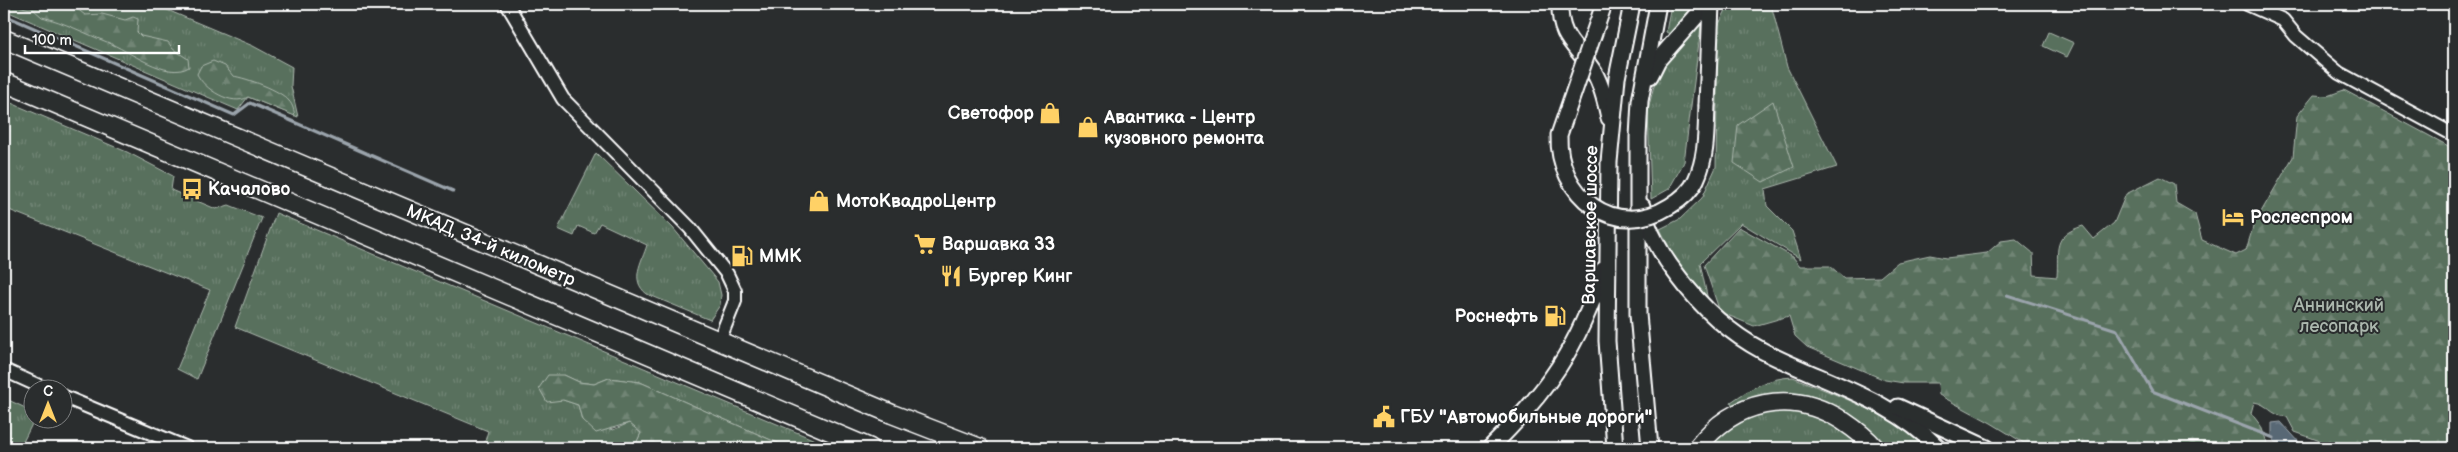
<svg xmlns="http://www.w3.org/2000/svg" width="2458" height="452" font-family="'Balsamiq Sans',sans-serif">
<style>
.grass{fill:url(#grass-tufts);stroke:#acb8ae}
.forest{fill:url(#forest-firs);stroke:#acb8ae}
.pitch{fill:#58705d;stroke:#acb8ae}
.water{fill:url(#water-ripples);stroke:#9ba4ac}
.lines{fill:none;stroke-linecap:round;stroke-linejoin:round}
.stream{stroke:#9ba4ac;stroke-width:3}
.minor-casing{stroke:#fff;stroke-width:16}
.major-casing{stroke:#fff;stroke-width:19}
.highway-casing{stroke:#fff;stroke-width:21}
.minor{stroke:#2a2d2e;stroke-width:12}
.major{stroke:#2a2d2e;stroke-width:15}
.highway{stroke:#2a2d2e;stroke-width:18}
.major-bridge-casing{stroke:#fff;stroke-width:19;stroke-linecap:butt}
.major-bridge{stroke:#2a2d2e;stroke-width:15}
.labels{text-anchor:middle;stroke-width:4;stroke-linejoin:round;paint-order:stroke}
.poi-label{font-size:18px;font-weight:bold;fill:#fff;stroke:#2a2d2e;text-anchor:start}
.street-label{font-size:18px;fill:#fff;stroke:#2a2d2e}
.park-label{font-size:18px;fill:#acb8ae;stroke:#2a2d2e}
</style>
<defs>
<pattern id="grass-tufts" width="24" height="20" patternUnits="userSpaceOnUse" patternTransform="scale(1.25)"><rect width="24" height="20" fill="#58705d"/><path d="M3 7l-1-3M5 7V3M7 7l1-3M15 17l-1-3M17 17v-4M19 17l1-3" fill="none" stroke="#718575"/></pattern>
<pattern id="forest-firs" width="22" height="20" patternUnits="userSpaceOnUse" patternTransform="scale(1.25)"><rect width="22" height="20" fill="#58705d"/><path d="M5 1l3.5 6h-7zM16 11l3.5 6h-7z" fill="#718575"/></pattern>
<pattern id="water-ripples" width="26" height="14" patternUnits="userSpaceOnUse" patternTransform="scale(1.25)"><rect width="26" height="14" fill="#586875"/><path d="M2 4q2-2 4 0t4 0M15 11q2-2 4 0t4 0" fill="none" stroke="#717f8a"/></pattern>
</defs>
<rect width="100%" height="100%" fill="#2a2d2e"/>
<filter id="ink" filterUnits="userSpaceOnUse"><feTurbulence type="fractalNoise" baseFrequency=".02" numOctaves="2"/><feDisplacementMap in="SourceGraphic" scale="10" xChannelSelector="R" yChannelSelector="G"/><feConvolveMatrix kernelMatrix="1 2 1 2 8 2 1 2 1" color-interpolation-filters="sRGB"/></filter>
<g filter="url(#ink)">
<g class="grass">
<polygon points="4,4 153,4 253,46 292,67 291,86 298,117 248,97 238,110 4,10"/>
<polygon points="1671,4 1700,4 1672,35 1666,32"/>
<polygon points="1729,4 1771,4 1787,67 1837,167 1765,189 1767,206 1792,231 1801,259 1741,223 1700,263 1709,305 1676,261 1660,229 1680,219 1702,198 1716,167 1718,26"/>
<polygon points="1702,18 1684,162 1669,189 1651,199 1648,110 1657,73"/>
<polygon points="4,100 127,152 173,176 171,190 216,209 229,205 262,218 197,379 177,369 210,290 4,208"/>
<path d="M596 153 673 228 718 282 721 295 720 305 710 320 647 294C629 280 642 262 647 245L600 223 594 233 578 226 574 236 558 229Z"/>
<polygon points="276,213 834,448 789,448 640,382 609,378 594,384 579,382 564,375 563,400 578,405 582,420 613,430 629,423 641,433 634,448 483,448 488,431 235,327"/>
<path d="M1793 377C1835 395 1895 415 1927 448H1885C1866 416 1819 393 1782 394 1765 394 1749 400 1733 406L1731 402C1751 388 1768 378 1793 377Z"/>
<polygon points="4,398 32,411 32,420 34,420 20,448 4,448"/>
<path d="M1784 409C1815 414 1842 424 1864 448H1707C1729 423 1752 414 1784 409Z"/>
</g>
<g class="forest">
<path d="M10 4H71L85 15 102 14 125 20 133 17 138 19 137 32 141 36 168 42 173 49 188 59 189 67C167 81 128 50 107 42 86 34 64 22 42 17L34 10Z"/>
<path d="M213 61 225 66 233 76C246 78 281 90 289 101 293 105 294 111 295 116L248 97C232 107 204 89 197 74L201 66Z"/>
<path d="M2344 90 2454 149V448H2326L2323 442 2295 432 2287 417C2269 415 2269 404 2254 402L2251 413 2261 426 2269 448H2032L1991 423 1939 395 1938 383H1904L1885 380 1807 347 1795 336 1789 316 1754 326 1720 312 1704 265 1739 227 1793 257 1800 266H1830L1844 278 1880 277 1898 262 1930 255 1946 258 1987 253 2001 241 2016 239 2033 253 2034 275 2057 277C2059 249 2051 236 2083 226L2094 239 2114 223 2126 194 2160 177 2174 184 2176 203 2195 214 2202 240 2236 255 2246 250 2254 224 2293 157 2297 116 2314 95 2327 96Z"/>
<polygon points="1773,101 1794,167 1763,182 1734,163 1738,125"/>
<polygon points="548,375 564,375 579,382 594,384 609,378 640,382 789,448 634,448 641,433 629,423 596,433 582,420 578,405 563,400 547,402 539,388"/>
</g>
<polygon class="pitch" points="2049,32 2074,43 2067,57 2043,46"/>
<polygon class="water" points="2281,422 2300,443 2312,448 2278,448 2272,436 2272,423"/>
<g class="lines">
<g class="stream">
<polyline points="4,15 234,115 250,103 453,191"/>
<polyline points="2007,295 2117,330 2152,391 2274,438"/>
</g>
<g class="minor-casing">
<g id="minor">
<polyline points="507,4 563,99 690,228 727,274 735,291 735,301 719,341"/>
<polyline points="2247,4 2283,20 2296,36 2339,73 2454,135"/>
<polyline points="4,370 48,390"/>
<polyline points="62,396 187,448"/>
</g>
</g>
<g class="major-casing">
<g id="major">
<path d="M1560 4C1559 40 1577 45 1594 72 1602 86 1606 103 1609 118"/>
<polyline points="1650,76 1658,60 1707,4"/>
<polyline points="1707,105 1711,4"/>
<path d="M1642 206C1647 230 1663 257 1678 276 1701 307 1729 333 1763 351 1822 382 1891 398 1938 448"/>
<polyline points="1898,407 1987,448"/>
<path d="M1490 448C1547 392 1579 347 1603 270"/>
<polyline points="1615,448 1607,341 1609,162 1617,78 1632,4"/>
<polyline points="1650,448 1638,314 1638,137 1640,101 1658,4"/>
</g>
</g>
<g class="highway-casing">
<g id="highway">
<polyline points="4,39 892,414 980,448"/>
<polyline points="4,82 870,448"/>
<path d="M1697 448C1734 400 1791 388 1843 421 1855 429 1866 437 1875 448"/>
</g>
</g>
<use href="#minor" class="minor"/>
<use href="#major" class="major"/>
<use href="#highway" class="highway"/>
<g class="major-bridge-casing">
<path id="major-bridge" d="M1604 4 1559 135C1557 195 1614 241 1670 206 1680 200 1691 191 1696 180 1707 157 1706 130 1707 105"/>
</g>
<use href="#major-bridge" class="major-bridge"/>
</g>
</g>
<defs>
<g id="shop-bare" transform="scale(1.725)"><path d="M-5-2.5h2.3a2.7 3.5 0 0 1 5.4 0H5L5.5 6h-11ZM-1.5-2.5h3a1.5 2.3 0 0 0-3 0Z" fill="#ffd166" stroke="#2a2d2e" stroke-width="2.5" paint-order="stroke"/></g>
<g id="bus-bare" transform="scale(1.725)"><path d="M-5-6H5V4H4V6H2V4H-2V6H-4V4H-5ZM-3.5-4V0h7V-4ZM-3.5 1.2v1.5H-2V1.2ZM2 1.2v1.5H3.5V1.2Z" fill="#ffd166" stroke="#2a2d2e" stroke-width="2.5" paint-order="stroke"/></g>
<g id="hotel-bare" transform="scale(1.725)"><path d="M-6-4.5h1.5V1H6V5H4.5V3h-9V5H-6ZM-4 0a1.8 1.8 0 1 1 3.6 0ZM.5 0V-2.5h3Q6-2.5 6 0Z" fill="#ffd166" stroke="#2a2d2e" stroke-width="2.5" paint-order="stroke"/></g>
<g id="supermarket-bare" transform="scale(1.725)"><path d="M-6-5.5h2.5l.6 2H6L4.5 2H-2.5L-4.4-4H-6ZM-1.5 3.2a1.3 1.3 0 1 0 .1 0ZM3 3.2a1.3 1.3 0 1 0 .1 0Z" fill="#ffd166" stroke="#2a2d2e" stroke-width="2.5" paint-order="stroke"/></g>
<g id="fuel-bare" transform="scale(1.725)"><path d="M-5.5-6h7V0h2V4h1.3V-2.5L3-4.5l.8-.8L6-3V5H2.5V1h-1V6h-7ZM-4.2-4.7v3.2H.2V-4.7Z" fill="#ffd166" stroke="#2a2d2e" stroke-width="2.5" paint-order="stroke"/></g>
<g id="restaurant-bare" transform="scale(1.725)"><path d="M-5-6h1v4h1v-4h1v4h1v-4h1v5L-1.5 .5V6h-2V.5L-5-1ZM5-6V6H3V1.5H1.5Q1.5-4 5-6Z" fill="#ffd166" stroke="#2a2d2e" stroke-width="2.5" paint-order="stroke"/></g>
<g id="civic-bare" transform="scale(1.725)"><path d="M-.6-6.5H3V-4.5H.6V-3L4-1V1h2V6H-6V1h2V-1L-.6-3ZM-1.2 2.5V6h2.4V2.5Z" fill="#ffd166" stroke="#2a2d2e" stroke-width="2.5" paint-order="stroke"/></g>
</defs>
<g fill-rule="evenodd">
<use href="#shop-bare" x="1050" y="113"/>
<use href="#shop-bare" x="1088" y="127"/>
<use href="#bus-bare" x="192" y="189"/>
<use href="#shop-bare" x="819" y="201"/>
<use href="#hotel-bare" x="2233" y="217"/>
<use href="#supermarket-bare" x="925" y="244"/>
<use href="#fuel-bare" x="742" y="256"/>
<use href="#restaurant-bare" x="951" y="276"/>
<use href="#fuel-bare" x="1555" y="316"/>
<use href="#civic-bare" x="1384" y="417"/>
</g>
<g class="labels">
<g class="poi-label">
<text x="1034" y="119" text-anchor="end">Светофор</text>
<text x="1104" y="123">Авантика - Центр<tspan x="1104" dy="21">кузовного ремонта</tspan></text>
<text x="208" y="195">Качалово</text>
<text x="836" y="207">МотоКвадроЦентр</text>
<text x="2250" y="223">Рослеспром</text>
<text x="942" y="250">Варшавка 33</text>
<text x="759" y="262">ММК</text>
<text x="968" y="282">Бургер Кинг</text>
<text x="1538" y="322" text-anchor="end">Роснефть</text>
<text x="1400" y="423">ГБУ "Автомобильные дороги"</text>
</g>
<g class="street-label">
<text transform="translate(1590 225) rotate(-89)" y="6">Варшавское шоссе</text>
<text transform="translate(491 245) rotate(23)" y="6">МКАД, 34-й километр</text>
</g>
<g class="park-label">
<text x="2339" y="311">Аннинский<tspan x="2339" dy="21">лесопарк</tspan></text>
</g>
</g>
<rect width="2458" height="452" fill="none" stroke="#2a2d2e" stroke-width="20"/>
<rect x="10" y="10" width="2438" height="432" fill="none" stroke="#fff" stroke-width="2" filter="url(#ink)"/>
<g transform="translate(48 404)"><circle r="24" fill="#2a2d2e" stroke="#7f8182"/>
<path d="M0-4L9 19L0 12L-9 19Z" fill="#ffd166"/>
<text y="-8" font-size="14" font-weight="bold" text-anchor="middle" fill="#ffffff">С</text>
</g>
<path d="M25 45v8h154v-8" fill="none" stroke="#ffffff" stroke-width="2.5"/>
<text x="32" y="45" font-size="15" fill="#ffffff" stroke="#2a2d2e" stroke-width="4" paint-order="stroke">100 m</text>
</svg>
